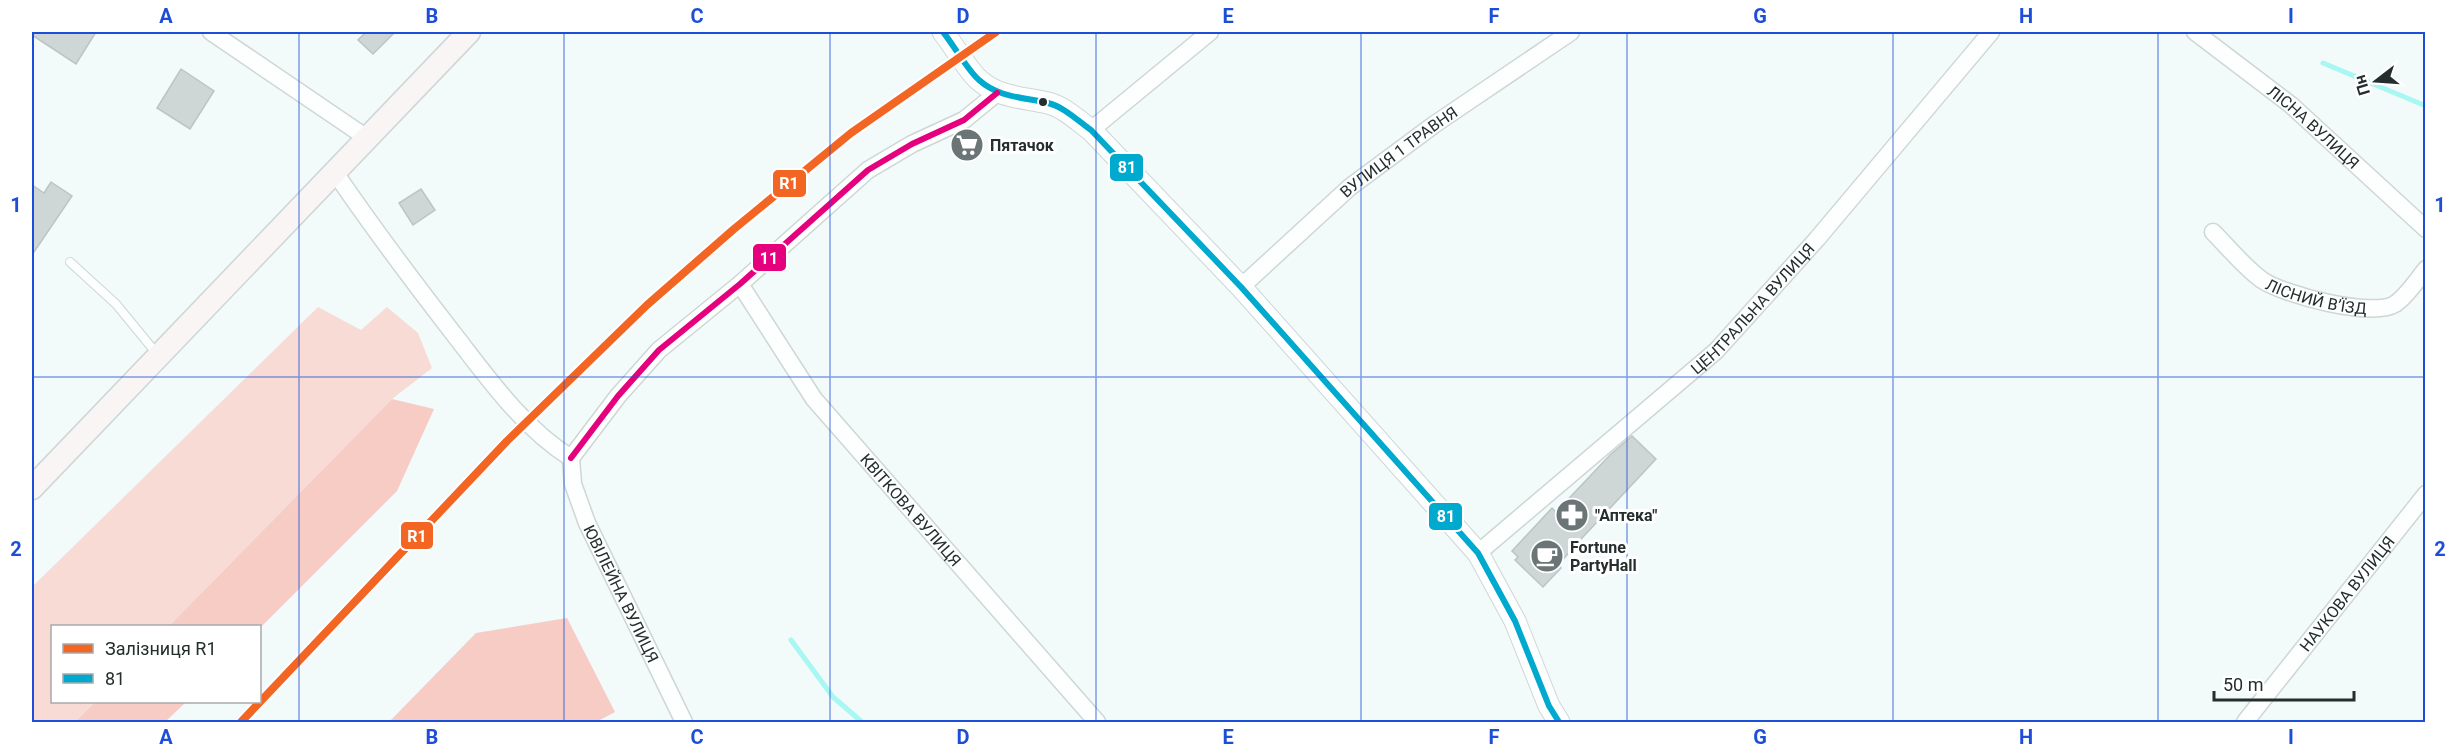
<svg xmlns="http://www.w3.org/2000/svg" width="2457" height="754" font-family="Roboto,sans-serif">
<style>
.green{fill:#f8dbd5}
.forest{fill:#f6ccc5}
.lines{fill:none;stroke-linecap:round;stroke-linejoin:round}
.stream{stroke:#a9f7f2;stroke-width:5}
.building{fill:#ced7d6;stroke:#bcc4c4;stroke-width:1.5}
.service-casing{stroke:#ced7d6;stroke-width:10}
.minor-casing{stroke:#ced7d6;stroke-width:19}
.tertiary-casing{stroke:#ced7d6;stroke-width:23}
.secondary-casing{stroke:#ced7d6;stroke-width:25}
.service{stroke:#fdfefe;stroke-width:8}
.minor{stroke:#fdfefe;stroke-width:16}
.tertiary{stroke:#fdfefe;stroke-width:21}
.secondary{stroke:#f8f5f4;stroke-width:22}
.bus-1-casing{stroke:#fff;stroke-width:10}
.bus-2-casing{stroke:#fff;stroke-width:10}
.bus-1{stroke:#00a9ce;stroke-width:6}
.bus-2{stroke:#e5007d;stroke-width:6}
.rail-1-casing{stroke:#fff;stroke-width:12}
.rail-1{stroke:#f26522;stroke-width:8}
.grid{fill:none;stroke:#1d4ed8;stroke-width:1.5;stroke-opacity:0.55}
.bus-dot{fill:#242e2d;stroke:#fff;stroke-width:2}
.labels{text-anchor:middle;stroke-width:6;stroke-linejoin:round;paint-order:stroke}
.street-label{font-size:16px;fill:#242e2d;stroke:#fff}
.poi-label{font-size:16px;font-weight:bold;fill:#242e2d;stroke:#fff;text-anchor:start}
.line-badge{stroke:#fff;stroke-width:2}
.badge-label{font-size:16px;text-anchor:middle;font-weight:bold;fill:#fff}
.neatline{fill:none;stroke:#1d4ed8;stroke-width:2}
.grid-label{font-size:20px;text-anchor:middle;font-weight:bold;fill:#1d4ed8}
</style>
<rect width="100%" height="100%" fill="#f2fafa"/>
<polygon class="green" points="318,307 361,330 387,307 418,333 432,368 392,399 169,626 52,626 52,702 95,702 75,722 32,722 32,587"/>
<g class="forest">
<polygon points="392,399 434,409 397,491 260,628 260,626 169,626"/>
<polygon points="567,618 615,712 596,722 389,722 476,633"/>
<polygon points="95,702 186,702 165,722 75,722"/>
</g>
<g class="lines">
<g class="stream">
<polyline points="2323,63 2426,106"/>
<polyline points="791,640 833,697 862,722"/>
</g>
</g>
<g class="building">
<polygon points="32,32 96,32 76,64 32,35"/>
<polygon points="366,32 395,32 373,54 358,40"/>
<polygon points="181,69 214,91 190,129 157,108"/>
<polygon points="51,182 72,196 32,255 32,185 44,193"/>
<polygon points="421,189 435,210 413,225 399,203"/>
<polygon points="1632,436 1656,459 1583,537 1558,565 1561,568 1543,587 1515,560 1518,557 1512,551 1552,508 1556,512 1610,455"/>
</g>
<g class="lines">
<g class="service-casing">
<polyline id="service" points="70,262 116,304 157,354"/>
</g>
<g class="minor-casing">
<g id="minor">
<polyline points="211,32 367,138"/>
<path id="s1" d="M2195 32 2291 105 2426 229"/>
<polyline points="1091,130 1210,32"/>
<path d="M334 171C372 227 412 280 453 333 488 378 523 428 571 458"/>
<path id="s2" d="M2213 232C2228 247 2244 267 2262 280 2284 295 2372 318 2395 304 2407 296 2417 280 2426 269"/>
<path id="s3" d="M740 284 814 399 1097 722"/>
<path id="s4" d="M1241 287 1350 187 1435 124 1571 32"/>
<polyline points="571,458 618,396 659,350 740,284 868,170 912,144 964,120 997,93"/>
<path id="s5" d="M571 458 573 484 587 523 684 722"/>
<path id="s6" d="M1478 553 1716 351 1817 239 1991 32"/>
<path id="s7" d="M2245 722 2426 494"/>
</g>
</g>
<g class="tertiary-casing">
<path id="tertiary" d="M943 32C953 44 968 71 979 80 999 98 1023 97 1048 103 1064 107 1077 120 1091 130L1241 287 1478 553 1515 621 1549 706 1559 722"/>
</g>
<g class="secondary-casing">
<polyline id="secondary" points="32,488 469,32"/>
</g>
<use href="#service" class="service"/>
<use href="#minor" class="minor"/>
<use href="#tertiary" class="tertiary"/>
<use href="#secondary" class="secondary"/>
<g class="bus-1-casing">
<path id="bus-1" d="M943 32C953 44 968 71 979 80 999 98 1023 97 1048 103 1064 107 1077 120 1091 130L1241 287 1478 553 1515 621 1549 706 1559 722"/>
</g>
<g class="bus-2-casing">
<polyline id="bus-2" points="571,458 618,396 659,350 740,284 868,170 912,144 964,120 997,93"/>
</g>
<use href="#bus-1" class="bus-1"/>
<use href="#bus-2" class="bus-2"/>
<g class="rail-1-casing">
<polyline id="rail-1" points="241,722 507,441 647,305 734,229 851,133 996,32"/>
</g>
<use href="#rail-1" class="rail-1"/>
</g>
<path class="grid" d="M299 32V722M564 32V722M830 32V722M1096 32V722M1361 32V722M1627 32V722M1893 32V722M2158 32V722M32 377H2426"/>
<defs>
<g id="supermarket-disc" transform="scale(1.725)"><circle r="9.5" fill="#6c7575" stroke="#fff"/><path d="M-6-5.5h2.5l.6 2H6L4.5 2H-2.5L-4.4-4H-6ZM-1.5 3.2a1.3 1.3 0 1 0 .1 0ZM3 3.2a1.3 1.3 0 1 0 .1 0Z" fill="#fff"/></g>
<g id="pharmacy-disc" transform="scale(1.725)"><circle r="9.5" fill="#6c7575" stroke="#fff"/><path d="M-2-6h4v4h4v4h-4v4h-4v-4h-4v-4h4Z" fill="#fff"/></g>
<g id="cafe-disc" transform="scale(1.725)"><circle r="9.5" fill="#6c7575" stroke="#fff"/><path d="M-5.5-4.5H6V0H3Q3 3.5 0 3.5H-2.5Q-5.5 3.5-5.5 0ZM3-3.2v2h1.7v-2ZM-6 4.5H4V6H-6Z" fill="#fff"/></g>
</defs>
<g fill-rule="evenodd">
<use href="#supermarket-disc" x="967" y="145"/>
<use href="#pharmacy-disc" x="1572" y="515"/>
<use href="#cafe-disc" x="1547" y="556"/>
</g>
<circle class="bus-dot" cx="1043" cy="102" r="5"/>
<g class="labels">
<g class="street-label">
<text dy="6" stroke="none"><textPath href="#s1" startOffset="152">ЛІСНА ВУЛИЦЯ</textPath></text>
<text dy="6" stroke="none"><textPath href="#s4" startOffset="208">ВУЛИЦЯ 1 ТРАВНЯ</textPath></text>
<text dy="6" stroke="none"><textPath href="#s2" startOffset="126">ЛІСНИЙ В’ЇЗД</textPath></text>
<text dy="6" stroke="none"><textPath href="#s6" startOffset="368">ЦЕНТРАЛЬНА ВУЛИЦЯ</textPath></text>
<text dy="6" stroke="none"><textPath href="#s3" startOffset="284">КВІТКОВА ВУЛИЦЯ</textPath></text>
<text dy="6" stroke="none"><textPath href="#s5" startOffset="146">ЮВІЛЕЙНА ВУЛИЦЯ</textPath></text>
<text dy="6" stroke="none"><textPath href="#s7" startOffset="164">НАУКОВА ВУЛИЦЯ</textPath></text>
</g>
<g class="poi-label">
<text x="990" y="151">Пятачок</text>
<text x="1595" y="521">"Аптека"</text>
<text x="1570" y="553">Fortune<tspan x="1570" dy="18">PartyHall</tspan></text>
</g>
</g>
<g class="line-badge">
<rect x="1109" y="153" width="35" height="29" rx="6" fill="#00a9ce"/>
<rect x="772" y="169" width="35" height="29" rx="6" fill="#f26522"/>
<rect x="752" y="243" width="35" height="29" rx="6" fill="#e5007d"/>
<rect x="1428" y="502" width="35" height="29" rx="6" fill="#00a9ce"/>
<rect x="400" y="521" width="34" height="29" rx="6" fill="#f26522"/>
</g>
<g class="badge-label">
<text x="1127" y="173">81</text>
<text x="789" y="189">R1</text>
<text x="769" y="264">11</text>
<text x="1446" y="522">81</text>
<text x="417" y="542">R1</text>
</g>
<rect width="2457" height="754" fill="none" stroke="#ffffff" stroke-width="66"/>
<rect x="51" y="625" width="210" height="78" fill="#ffffff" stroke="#a7abab" stroke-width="1.5"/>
<rect x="63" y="644" width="30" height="9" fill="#f26522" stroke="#a7abab" stroke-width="1.5"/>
<text x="105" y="655" font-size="18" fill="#242e2d">Залізниця R1</text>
<rect x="63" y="674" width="30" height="9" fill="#00a9ce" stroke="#a7abab" stroke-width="1.5"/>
<text x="105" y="685" font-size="18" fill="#242e2d">81</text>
<g transform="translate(2376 81) rotate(253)" stroke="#ffffff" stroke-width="4.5" paint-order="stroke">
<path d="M0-4.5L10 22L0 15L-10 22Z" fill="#242e2d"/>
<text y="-9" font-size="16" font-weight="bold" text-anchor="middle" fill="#242e2d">Пн</text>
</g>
<path d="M2214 691v9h140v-9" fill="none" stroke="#242e2d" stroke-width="3"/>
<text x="2223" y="691" font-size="18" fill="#242e2d" stroke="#ffffff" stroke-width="4.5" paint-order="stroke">50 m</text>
<rect x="33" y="33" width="2391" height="688" class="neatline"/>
<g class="grid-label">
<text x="166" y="23">A</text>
<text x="432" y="23">B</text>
<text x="697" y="23">C</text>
<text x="963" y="23">D</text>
<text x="1228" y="23">E</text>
<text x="1494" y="23">F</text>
<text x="1760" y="23">G</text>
<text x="2026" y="23">H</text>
<text x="2291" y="23">I</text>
<text x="16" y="212">1</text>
<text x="2440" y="212">1</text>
<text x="16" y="556">2</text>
<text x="2440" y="556">2</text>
<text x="166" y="744">A</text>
<text x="432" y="744">B</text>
<text x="697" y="744">C</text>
<text x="963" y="744">D</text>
<text x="1228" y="744">E</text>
<text x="1494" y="744">F</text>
<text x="1760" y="744">G</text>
<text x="2026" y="744">H</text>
<text x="2291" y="744">I</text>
</g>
</svg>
